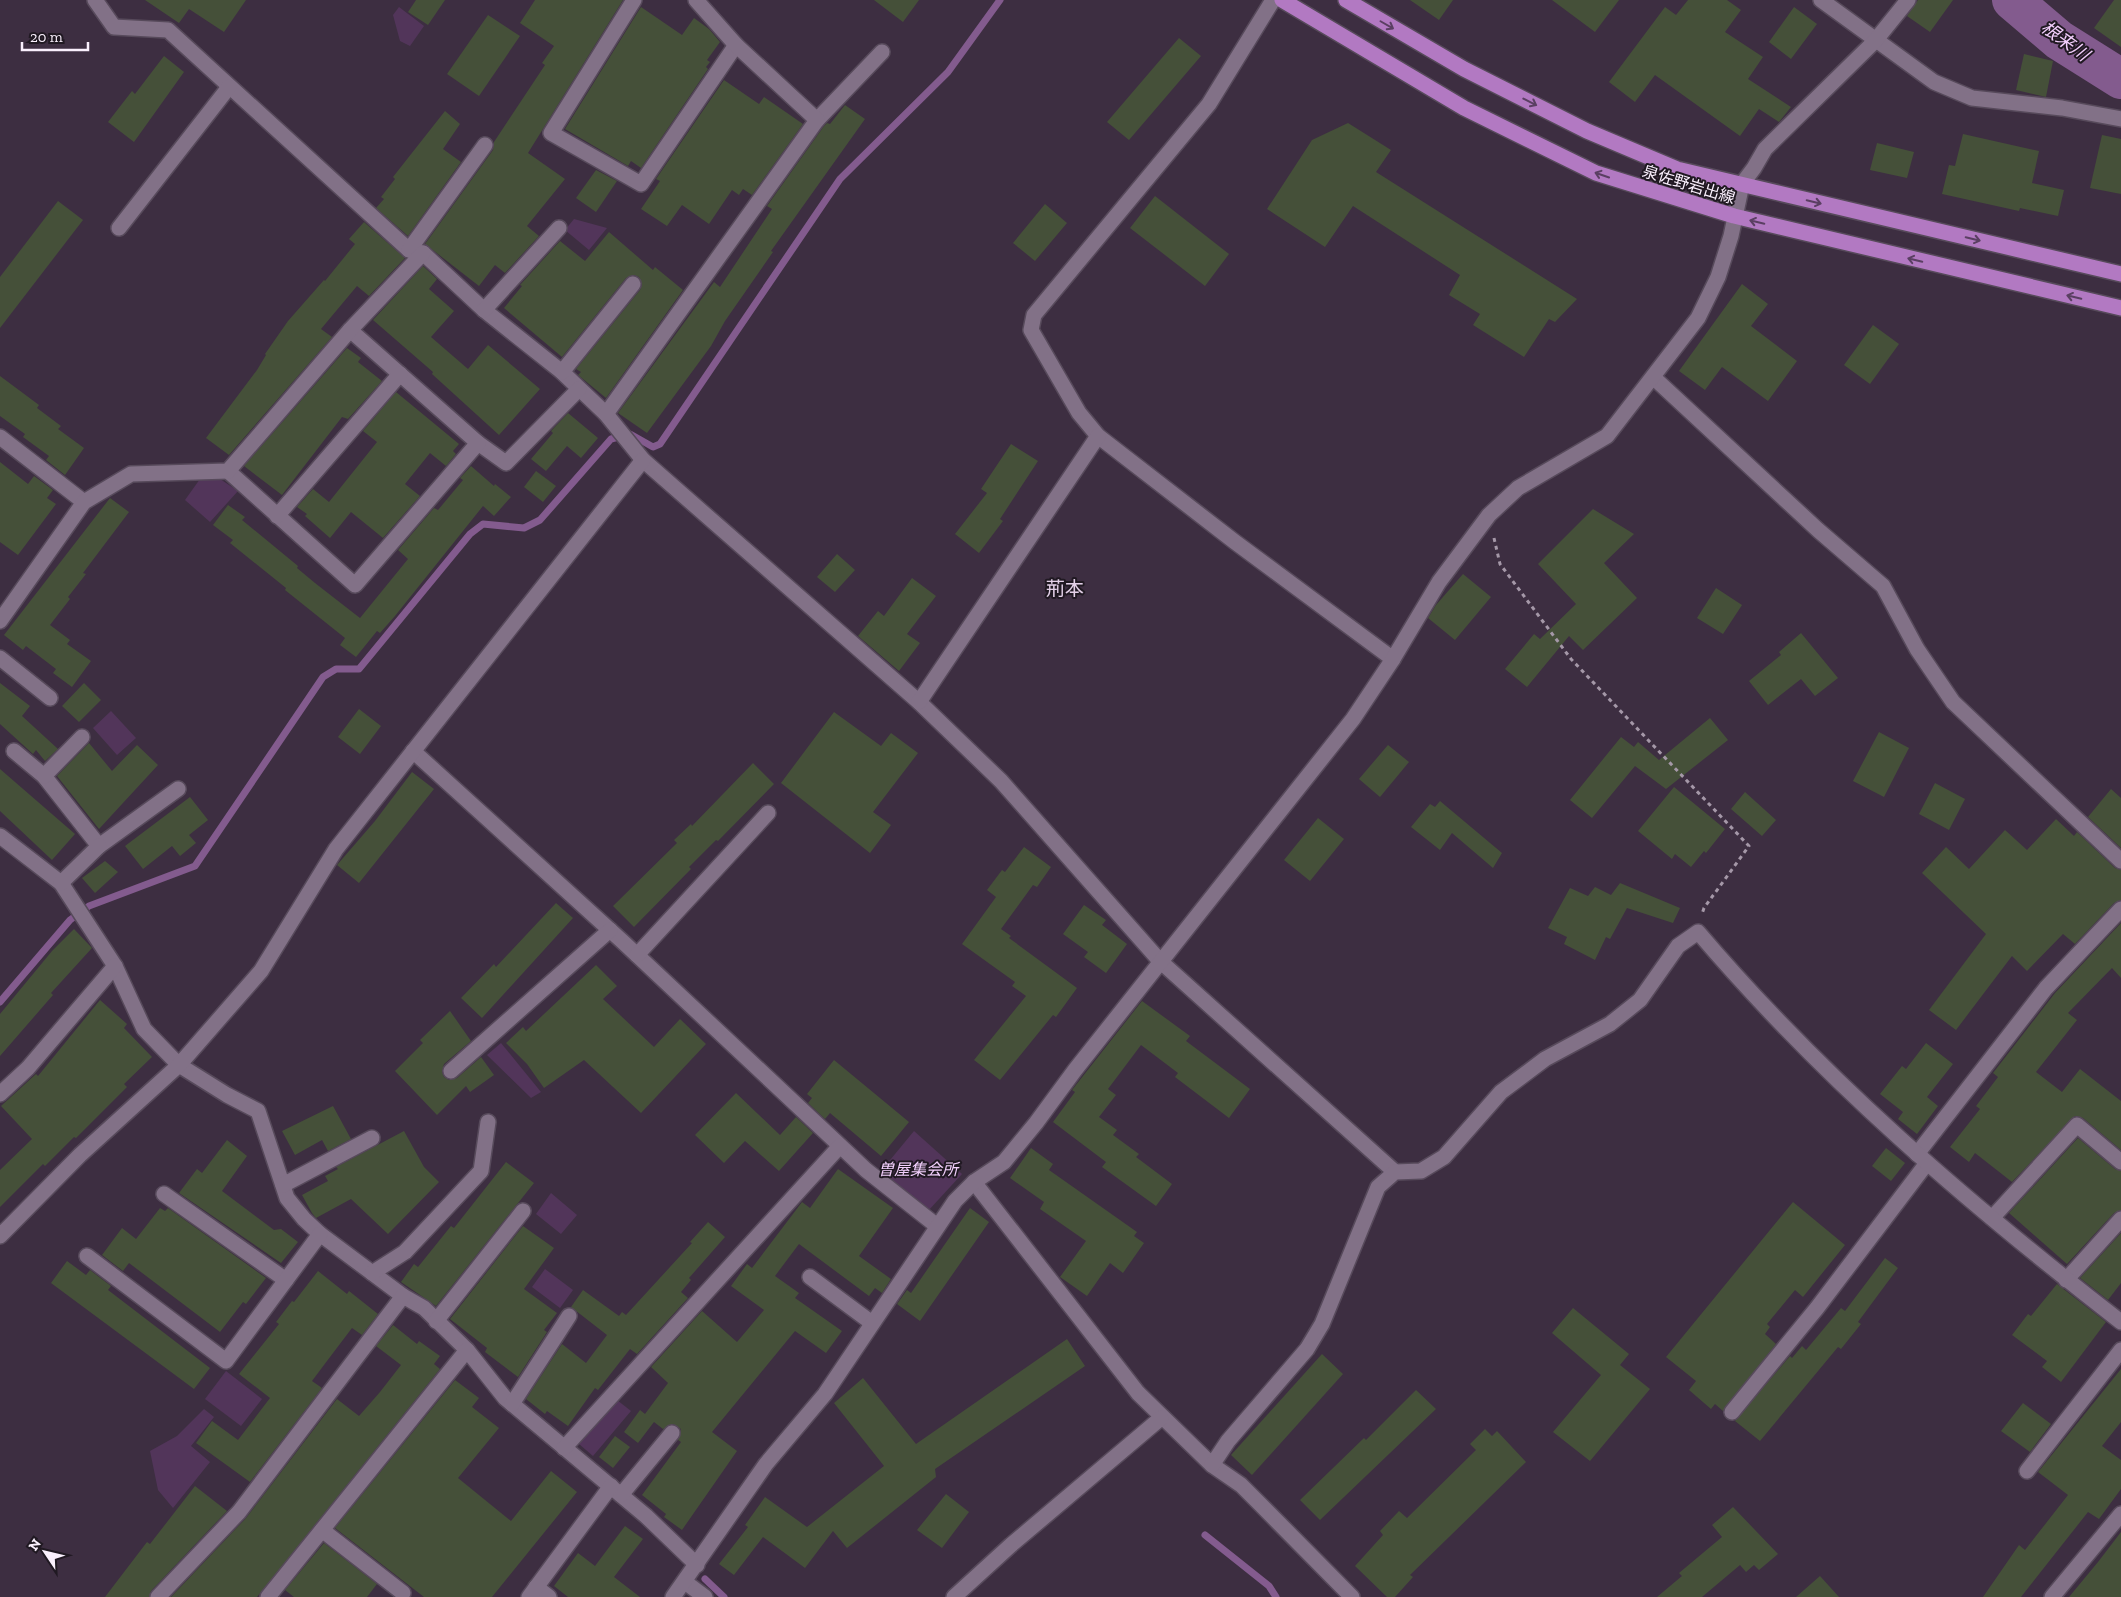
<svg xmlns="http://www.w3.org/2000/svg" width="2121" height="1597" font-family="'Zilla Slab','Noto Sans JP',serif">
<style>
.green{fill:#52355a}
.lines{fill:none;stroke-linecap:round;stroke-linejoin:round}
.stream{stroke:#835b8e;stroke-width:7}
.river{stroke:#835b8e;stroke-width:40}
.building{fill:#455039}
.minor-casing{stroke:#574a5b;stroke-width:18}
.tertiary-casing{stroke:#574a5b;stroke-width:18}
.primary-casing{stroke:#574a5b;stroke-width:18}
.path{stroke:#a598a8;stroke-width:3;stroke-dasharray:4 4;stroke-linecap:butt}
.minor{stroke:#827187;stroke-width:15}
.tertiary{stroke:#827187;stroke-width:15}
.primary{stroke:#b279c2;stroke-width:15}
.oneway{stroke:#5a3f62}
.labels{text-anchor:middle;stroke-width:4;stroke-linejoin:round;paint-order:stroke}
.street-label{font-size:16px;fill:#faf0fd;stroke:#201922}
.park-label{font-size:16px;font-style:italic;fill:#f4d1fe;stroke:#201922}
.water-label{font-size:18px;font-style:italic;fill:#f3cffd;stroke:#201922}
.quarter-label{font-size:19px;fill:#e3d0e8;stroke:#201922}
</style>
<rect width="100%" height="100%" fill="#3d2e41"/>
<g class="green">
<polygon points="399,7 424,26 410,46 400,41 393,15"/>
<polygon points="574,219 607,228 589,250 565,230"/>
<polygon points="200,479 220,479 238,491 210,522 185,500"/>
<polygon points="111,711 136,738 117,755 93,728"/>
<polygon points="501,1043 541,1092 531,1098 487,1055"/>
<polygon points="914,1131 962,1174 928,1211 881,1171"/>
<polygon points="551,1193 577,1215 561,1234 536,1214"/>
<polygon points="545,1269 573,1290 560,1308 532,1287"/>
<polygon points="226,1371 262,1399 241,1426 205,1399"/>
<polygon points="617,1400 631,1411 593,1456 579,1444"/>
<polygon points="204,1409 214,1417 191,1446 210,1462 173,1508 158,1490 150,1451 177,1436"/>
</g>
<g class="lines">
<g class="stream">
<polyline points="0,1002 70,920 89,906 195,866 323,677 336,669 359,669 470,534 483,524 524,528 540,520 611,439 630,434 653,447 660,444 840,179 948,72 1000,0"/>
<polyline points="1205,1535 1269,1586 1276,1597"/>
<polyline points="705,1579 724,1597"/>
</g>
<polyline class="river" points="2012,0 2059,40 2121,79"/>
</g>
<g class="building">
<polygon points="145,0 246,0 224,32 189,9 179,23"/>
<polygon points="416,0 445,0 428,25 408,12"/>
<polygon points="535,0 623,0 528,153 565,179 527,226 539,236 505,273 495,265 479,286 425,244 493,150 494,142 545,65 542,63 554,46 520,23"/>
<polygon points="874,0 919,0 903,22"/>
<polygon points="1410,0 1453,0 1439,20"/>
<polygon points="1552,0 1619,0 1595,32"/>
<polygon points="1688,0 1727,0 1741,10 1725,32 1763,57 1748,79 1791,107 1779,122 1759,109 1740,136 1655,75 1635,102 1609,82 1665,7 1676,15"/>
<polygon points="1953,0 1930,32 1907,16 1918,0"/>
<polygon points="2114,0 2121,0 2121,47 2094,28"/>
<polygon points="641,7 682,35 694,18 709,29 720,42 707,60 710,62 706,67 708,69 641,168 631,161 628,166 565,129"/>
<polygon points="1794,7 1817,24 1791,59 1769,42"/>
<polygon points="488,15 520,36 479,96 447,74"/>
<polygon points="1179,38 1201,56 1129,140 1107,122"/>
<polygon points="2024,54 2053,61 2046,97 2016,90"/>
<polygon points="164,56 184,72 134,142 108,122 132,91 135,94"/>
<polygon points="724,80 759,104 764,97 803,124 752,195 743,189 739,195 732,190 709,224 682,205 667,226 641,209 660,181 656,179"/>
<polygon points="845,105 865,119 771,251 773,252 725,321 711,346 647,433 618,413 714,282 720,287 772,209 767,206 824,126 827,123 830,124"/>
<polygon points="445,111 460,124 443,149 461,162 408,236 376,208 384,199 381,197 395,179 393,177"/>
<polygon points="1348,123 1391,150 1376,172 1577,299 1555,322 1549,319 1524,357 1473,325 1480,314 1449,295 1460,275 1353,206 1325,247 1267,209 1312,140"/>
<polygon points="1963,134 2039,151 2032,183 2064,190 2058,216 2020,208 2019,211 1942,194 1949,165 1955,166"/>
<polygon points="2102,135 2121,139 2121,194 2090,188"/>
<polygon points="1877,143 1914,152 1907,178 1870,170"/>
<polygon points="596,170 617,181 596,212 576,198"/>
<polygon points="1155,196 1229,254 1205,286 1130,228"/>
<polygon points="58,201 83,220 0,328 0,277"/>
<polygon points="1045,204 1067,223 1035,261 1013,243"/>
<polygon points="364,222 405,258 369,296 357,286 321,329 332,337 229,455 206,438 257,370 266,355 265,354 288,321 324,280 325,281 355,244 349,239"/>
<polygon points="609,232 653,270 655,267 683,290 606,398 578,375 581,372 576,369 640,290 642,285 639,277 634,275 626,278 562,357 504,308 522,286 520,285 560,241 585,261"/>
<polygon points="423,266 437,279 429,289 454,311 431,337 468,369 488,345 540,389 499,435 432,374 433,372 373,320"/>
<polygon points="1742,284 1768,304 1751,326 1797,361 1768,401 1722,367 1705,390 1679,371"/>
<polygon points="1873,325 1899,344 1870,384 1844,365"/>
<polygon points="347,348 361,358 358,362 382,381 348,419 342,417 282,495 244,466"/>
<polygon points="0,376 39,405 37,408 61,426 58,429 84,448 65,475 46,460 49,456 23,437 25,434 0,416"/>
<polygon points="396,392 459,444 453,451 456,454 446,466 430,453 405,484 420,496 383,538 351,512 330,538 305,516 307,514 297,507 313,489 329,502 377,442 363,431"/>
<polygon points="568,413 598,438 581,458 567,446 546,471 531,459 553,433 551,431"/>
<polygon points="1011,444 1038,461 1000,519 1003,521 979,553 955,534 987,493 981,489"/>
<polygon points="0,462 28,484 34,476 53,490 47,498 56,504 18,555 0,542"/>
<polygon points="471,466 494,486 495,484 511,497 494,516 483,506 395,616 380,633 377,631 356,657 340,645 345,638 285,590 286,588 230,543 233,540 213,525 228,505 245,517 242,520 298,566 297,568 315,583 360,618 408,559 398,550 434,508 438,510 463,480 460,478"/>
<polygon points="536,471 556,486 543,502 524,487"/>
<polygon points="110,498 129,512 83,573 86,574 68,597 70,599 50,625 70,640 67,644 91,661 72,687 53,673 56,669 26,646 23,650 4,635"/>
<polygon points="1593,509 1634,534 1604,563 1637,598 1583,650 1569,636 1527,687 1505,669 1534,634 1540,639 1576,604 1538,564"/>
<polygon points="837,554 855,570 835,592 817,577"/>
<polygon points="1463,574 1491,597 1455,640 1428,618 1436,605"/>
<polygon points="912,578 936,596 907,634 920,643 899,671 858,636 878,611 884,616"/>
<polygon points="1716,588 1742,605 1723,634 1697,618"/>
<polygon points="1801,633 1838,678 1815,696 1801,679 1768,705 1749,681 1781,655 1779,652"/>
<polygon points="0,683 30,706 22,716 58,749 45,761 36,750 33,754 0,724"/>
<polygon points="84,683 101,700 79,722 62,706"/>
<polygon points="359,709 381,726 360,754 338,737"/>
<polygon points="834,712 881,746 891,733 918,753 873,812 891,825 870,853 781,783"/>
<polygon points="1710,718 1728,740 1666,789 1635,766 1592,818 1570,800 1621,737 1634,747 1638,742 1659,760"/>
<polygon points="1879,732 1909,748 1884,797 1853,781"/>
<polygon points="89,743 112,771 137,745 158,765 99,829 57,776"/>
<polygon points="1388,745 1409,762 1380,797 1359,779"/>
<polygon points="753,763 774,784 718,841 716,840 689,867 691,869 634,927 613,906 677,843 674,840 691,824 692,826"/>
<polygon points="0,769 75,834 52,860 0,811"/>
<polygon points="412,772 434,789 359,883 337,865 375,821"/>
<polygon points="1935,783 1965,799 1949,830 1919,814"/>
<polygon points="1674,787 1725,829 1706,853 1704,851 1691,867 1675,854 1672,859 1638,831"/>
<polygon points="2111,789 2121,798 2121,848 2088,817"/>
<polygon points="1745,792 1776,820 1762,836 1731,809"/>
<polygon points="190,797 208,820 189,835 196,843 180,856 172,846 143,869 125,846"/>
<polygon points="1440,801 1502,853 1493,868 1452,833 1440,850 1411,827 1430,804 1435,807"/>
<polygon points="1318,818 1344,839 1310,881 1284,860"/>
<polygon points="2056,819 2074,836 2077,832 2115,868 2121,870 2121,900 2114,903 2075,944 2063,934 2027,971 2012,956 1956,1030 1929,1010 1986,934 1922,873 1946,847 1969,869 2005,830 2027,850"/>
<polygon points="1024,847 1051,867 1037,887 1033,885 1001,929 1011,936 1009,938 1077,988 1056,1017 1053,1015 1000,1080 974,1060 1026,996 1012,986 1015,982 962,944 996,897 987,890 1002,870 1005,872"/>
<polygon points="105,861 118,872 95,893 82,878"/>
<polygon points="1620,883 1680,908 1673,923 1627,908 1610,939 1606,937 1595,960 1564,944 1567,937 1548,928 1570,888 1588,896 1595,887 1611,895"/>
<polygon points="556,903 573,918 482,1018 461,998 494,964 496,967"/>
<polygon points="1084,905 1106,920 1102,925 1127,944 1106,973 1084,957 1088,952 1063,934"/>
<polygon points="2121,923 2121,978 2112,968 2068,1013 2077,1020 2036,1072 2062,1092 2080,1069 2121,1101 2121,1150 2083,1118 2075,1116 2012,1182 1975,1153 1969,1162 1950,1147 1980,1109 1976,1106 1998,1077 1993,1073 2055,993"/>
<polygon points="74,929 92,948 51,993 53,995 0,1056 0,1014 52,951"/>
<polygon points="596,965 617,986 603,999 654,1047 680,1019 706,1044 641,1113 584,1060 544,1088 527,1064 506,1043 523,1027 526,1031"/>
<polygon points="100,1000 127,1024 124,1028 152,1057 124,1084 127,1087 76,1138 74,1137 45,1166 43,1164 0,1207 0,1170 32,1139 1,1106 36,1074 38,1076"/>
<polygon points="1142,1001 1190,1036 1186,1041 1250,1089 1229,1118 1175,1077 1178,1073 1141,1045 1108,1089 1116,1095 1099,1117 1117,1130 1113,1135 1139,1154 1136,1157 1172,1184 1156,1206 1102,1167 1106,1162 1053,1122 1075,1092 1072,1090"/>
<polygon points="450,1011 471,1041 444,1064 442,1072 444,1077 449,1080 457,1078 481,1057 494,1075 470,1092 466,1086 437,1115 395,1071 423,1043 420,1040"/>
<polygon points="1926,1043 1953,1064 1927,1097 1938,1106 1917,1134 1898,1119 1903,1112 1880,1094 1902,1066 1906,1069"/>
<polygon points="834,1060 909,1122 881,1156 830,1113 825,1119 808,1103 812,1098 807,1094"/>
<polygon points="736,1093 780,1135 796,1117 813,1133 779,1171 745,1141 724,1163 695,1135"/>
<polygon points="333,1106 351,1139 328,1151 322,1140 295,1155 282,1131"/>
<polygon points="404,1131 424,1167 439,1182 388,1234 351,1199 316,1218 312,1213 302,1195 328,1181 325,1176 338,1169 336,1167"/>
<polygon points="2078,1138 2115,1169 2121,1171 2121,1210 2114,1213 2067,1264 2009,1213"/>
<polygon points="227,1140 247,1156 222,1191 274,1230 281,1229 298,1242 281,1263 179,1193 197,1169 202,1173"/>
<polygon points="1031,1148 1053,1164 1049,1170 1137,1232 1134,1236 1144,1243 1123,1273 1110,1263 1087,1296 1060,1277 1086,1241 1040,1209 1044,1202 1010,1178"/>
<polygon points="1886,1148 1905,1163 1891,1181 1872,1166"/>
<polygon points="506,1162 534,1183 436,1306 401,1282 414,1264 418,1267 451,1226 454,1228"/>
<polygon points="838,1169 893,1208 859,1256 891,1279 882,1293 875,1288 869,1296 799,1244 775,1276 799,1293 795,1298 842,1331 826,1353 795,1331 712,1432 737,1451 682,1530 664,1517 666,1514 642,1495 681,1442 678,1440 681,1429 673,1424 663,1429 654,1422 638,1443 624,1432 640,1410 645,1414 668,1383 651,1367 702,1311 737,1342 764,1310 731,1286 747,1264 752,1268 802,1202 810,1208"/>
<polygon points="1793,1202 1845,1245 1803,1297 1795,1290 1767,1324 1770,1327 1765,1334 1776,1344 1723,1411 1715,1404 1711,1409 1689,1390 1696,1381 1666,1357"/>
<polygon points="160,1208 165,1211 168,1208 266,1278 246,1304 243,1302 220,1332 129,1263 123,1271 102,1255 122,1228 136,1239"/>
<polygon points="970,1208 989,1222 920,1321 897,1304 907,1290 911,1293"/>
<polygon points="708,1222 725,1237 689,1278 691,1280 681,1292 688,1298 637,1354 630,1349 598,1390 595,1388 568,1426 547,1411 545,1414 526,1399 562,1344 586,1363 607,1335 571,1307 583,1290 619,1316 622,1312 626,1315 692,1243 690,1242"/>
<polygon points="523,1226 554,1248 524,1289 557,1313 544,1330 547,1332 518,1377 485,1352 487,1348 450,1319"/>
<polygon points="2121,1233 2121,1283 2108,1300 2080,1278"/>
<polygon points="1885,1258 1898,1268 1858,1322 1861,1324 1841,1349 1838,1347 1760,1441 1735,1421 1790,1356 1792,1358 1802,1346 1806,1350 1841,1308 1845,1311"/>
<polygon points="67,1261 86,1275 90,1270 111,1286 108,1290 210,1368 194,1389 51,1283"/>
<polygon points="318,1271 347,1294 349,1291 378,1314 362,1335 352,1328 327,1361 312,1381 322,1388 250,1482 196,1443 212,1421 238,1440 270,1398 239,1374 279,1324 276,1322 292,1301 294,1302"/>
<polygon points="2057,1284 2106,1322 2061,1382 2042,1367 2047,1361 2012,1335 2028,1314 2031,1316"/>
<polygon points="1573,1308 1629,1354 1620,1365 1650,1389 1590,1461 1553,1432 1601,1375 1552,1333"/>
<polygon points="393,1325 417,1344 419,1341 440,1356 434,1364 440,1369 257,1597 171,1597 246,1518 337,1399 359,1416 380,1392 401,1365 376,1346"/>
<polygon points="1067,1339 1085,1366 935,1469 936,1477 847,1548 833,1531 805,1568 763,1537 734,1575 719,1564 748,1527 745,1525 765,1497 807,1527 884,1466 834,1403 863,1378 916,1444"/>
<polygon points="1322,1354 1343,1374 1252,1475 1231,1455"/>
<polygon points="2121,1369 2121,1422 2102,1446 2121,1460 2121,1489 2099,1519 2088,1512 2021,1597 1983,1597 2019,1545 2025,1550 2068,1495 2038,1472"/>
<polygon points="455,1380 479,1398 472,1407 499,1428 458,1478 511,1521 551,1471 577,1492 492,1597 424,1597 335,1528"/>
<polygon points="1416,1390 1436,1409 1320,1520 1300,1500 1364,1438 1366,1440"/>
<polygon points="2023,1403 2051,1424 2030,1452 2001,1431"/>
<polygon points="1485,1429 1492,1436 1497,1431 1526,1462 1410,1575 1413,1577 1395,1597 1387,1597 1355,1566 1383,1535 1380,1531 1399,1511 1407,1518 1476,1450 1470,1444"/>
<polygon points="615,1436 630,1447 613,1468 599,1457"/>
<polygon points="195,1486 227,1511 151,1591 149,1597 105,1597 147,1542 150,1544"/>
<polygon points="946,1494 969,1512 942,1548 917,1530"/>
<polygon points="1733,1507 1778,1554 1759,1570 1754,1565 1746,1572 1740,1565 1702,1597 1657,1597 1682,1576 1679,1573 1722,1537 1712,1525"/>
<polygon points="625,1526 643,1539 614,1577 640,1597 568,1597 554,1586 578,1553 595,1566"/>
<polygon points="2121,1532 2121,1597 2069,1597 2098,1562"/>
<polygon points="324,1543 377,1584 367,1597 294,1597 285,1590"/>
<polygon points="1820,1576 1839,1597 1796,1597"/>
</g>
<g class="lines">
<g class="minor-casing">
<g id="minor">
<polyline points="95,0 114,27 168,30 409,250 423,253 484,310 562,372 606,414 643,460 919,702 1001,781 1160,961 1395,1172"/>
<polyline points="634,0 551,133 641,184 736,45"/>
<polyline points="1273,0 1209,104 1034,315 1031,330 1079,413 1098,436 1235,542 1393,659"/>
<polyline points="1821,0 1934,82 1972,98 2062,108 2121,119"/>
<polyline points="817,120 882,52"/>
<polyline points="119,228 229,87"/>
<polyline points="409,250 485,145"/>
<polyline points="484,310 559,228"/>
<polyline points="562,372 633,284"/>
<polyline points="1653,377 1818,530 1883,586 1917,649 1953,702 2121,861"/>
<polyline points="606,414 817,120 736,45 696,0"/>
<polyline points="0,437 84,502"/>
<polyline points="478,443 506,463 579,389"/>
<polyline points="228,471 355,585 478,443 350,330"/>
<polyline points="277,516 400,374"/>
<polyline points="0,621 84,502 131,474 228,471 350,330 423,253"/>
<polyline points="0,658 50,698"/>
<polyline points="919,702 1098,436"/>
<polyline points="14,751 44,776 99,846 178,789"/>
<polyline points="413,751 622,941 866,1170 937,1226"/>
<polyline points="44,776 82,737"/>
<polyline points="0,836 61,883 115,966 144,1029 179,1065 227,1095 258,1111 287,1198 304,1219 320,1234 403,1296 424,1308 467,1350 505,1398 646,1516 697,1565"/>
<polyline points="61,883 99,846"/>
<polyline points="637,955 768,813"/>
<polyline points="451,1071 610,930"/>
<polyline points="0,1094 28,1068 115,966"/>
<polyline points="1917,1154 2046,988 2121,909"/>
<polyline points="974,1182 1138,1393 1212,1465 1241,1485 1262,1506 1352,1597"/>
<polyline points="283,1185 372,1138"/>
<polyline points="164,1194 286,1280"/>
<polyline points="1992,1218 2077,1125 2121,1162"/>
<polyline points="0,1236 80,1155 179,1065 261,971 336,849 643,460"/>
<polyline points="87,1256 226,1361 320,1234"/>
<polyline points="372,1273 405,1252 481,1171 488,1122"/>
<polyline points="810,1277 872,1323"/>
<polyline points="2066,1280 2121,1219"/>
<polyline points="436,1321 523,1211"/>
<polyline points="512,1404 569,1316"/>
<polyline points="1732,1412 1817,1308 1927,1163"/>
<polyline points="564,1448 840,1146"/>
<path d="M1212 1465 1228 1441 1307 1349 1322 1324 1378 1187 1395 1172 1421 1171 1444 1157 1501 1092 1545 1059 1610 1024 1640 1000 1678 946 1698 932C1823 1079 1969 1204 2121 1322"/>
<polyline points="2027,1471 2121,1350"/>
<polyline points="621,1495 672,1433"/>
<polyline points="322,1530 403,1593"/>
<polyline points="685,1582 705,1597"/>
<polyline points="536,1587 549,1597"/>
<polyline points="158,1597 239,1512 403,1296"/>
<polyline points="268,1597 467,1350"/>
<polyline points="529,1597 611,1486"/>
<polyline points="673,1597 766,1464 825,1394 955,1201 974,1182 1004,1162 1036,1123 1075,1070 1353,719 1393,659 1439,582 1489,515 1518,488 1607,436 1698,318 1718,277 1731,236 1742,184 1754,168 1765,149 1875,41 1908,0"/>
<polyline points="2052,1597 2121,1514"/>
</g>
</g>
<g class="tertiary-casing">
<polyline id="tertiary" points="954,1597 1011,1545 1161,1418"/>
</g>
<g class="primary-casing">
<g id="primary">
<polyline points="1282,0 1464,108 1596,173 1734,216 2121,308"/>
<polyline points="1346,0 1464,69 1587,131 1677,169 2121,274"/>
</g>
</g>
<polyline class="path" points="1494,538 1500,564 1571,659 1749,846 1704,908 1702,914"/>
<use href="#minor" class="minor"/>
<use href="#tertiary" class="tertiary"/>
<use href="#primary" class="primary"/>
</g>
<defs><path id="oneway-shaft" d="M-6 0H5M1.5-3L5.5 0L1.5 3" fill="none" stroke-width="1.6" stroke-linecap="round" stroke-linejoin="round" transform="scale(1.25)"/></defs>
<g class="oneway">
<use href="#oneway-shaft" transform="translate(1387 25) rotate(30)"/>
<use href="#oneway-shaft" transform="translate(1530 102) rotate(27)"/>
<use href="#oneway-shaft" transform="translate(1602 175) rotate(-161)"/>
<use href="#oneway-shaft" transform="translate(1814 202) rotate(13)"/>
<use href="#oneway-shaft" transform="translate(1757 222) rotate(-167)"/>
<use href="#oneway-shaft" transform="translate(1973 239) rotate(13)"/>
<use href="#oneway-shaft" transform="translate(1915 260) rotate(-166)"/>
<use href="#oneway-shaft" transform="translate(2074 297) rotate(-167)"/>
</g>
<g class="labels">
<g class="street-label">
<text transform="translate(1689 184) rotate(17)" y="6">泉佐野岩出線</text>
</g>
<g class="park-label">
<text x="918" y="1175">曽屋集会所</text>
</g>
<g class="water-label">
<text transform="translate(2065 41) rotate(36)" y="6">根来川</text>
</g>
<g class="quarter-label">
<text x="1065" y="595">荊本</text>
</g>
</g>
<g transform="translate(45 1552) rotate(305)" stroke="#201922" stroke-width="4" paint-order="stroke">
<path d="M0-4L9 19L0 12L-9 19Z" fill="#faf0fd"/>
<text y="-8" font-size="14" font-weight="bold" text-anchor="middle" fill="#faf0fd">N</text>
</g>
<path d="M22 42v8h66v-8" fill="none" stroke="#faf0fd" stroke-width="2.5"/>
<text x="30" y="42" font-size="15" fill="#faf0fd" stroke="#201922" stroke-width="4" paint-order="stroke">20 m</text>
</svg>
